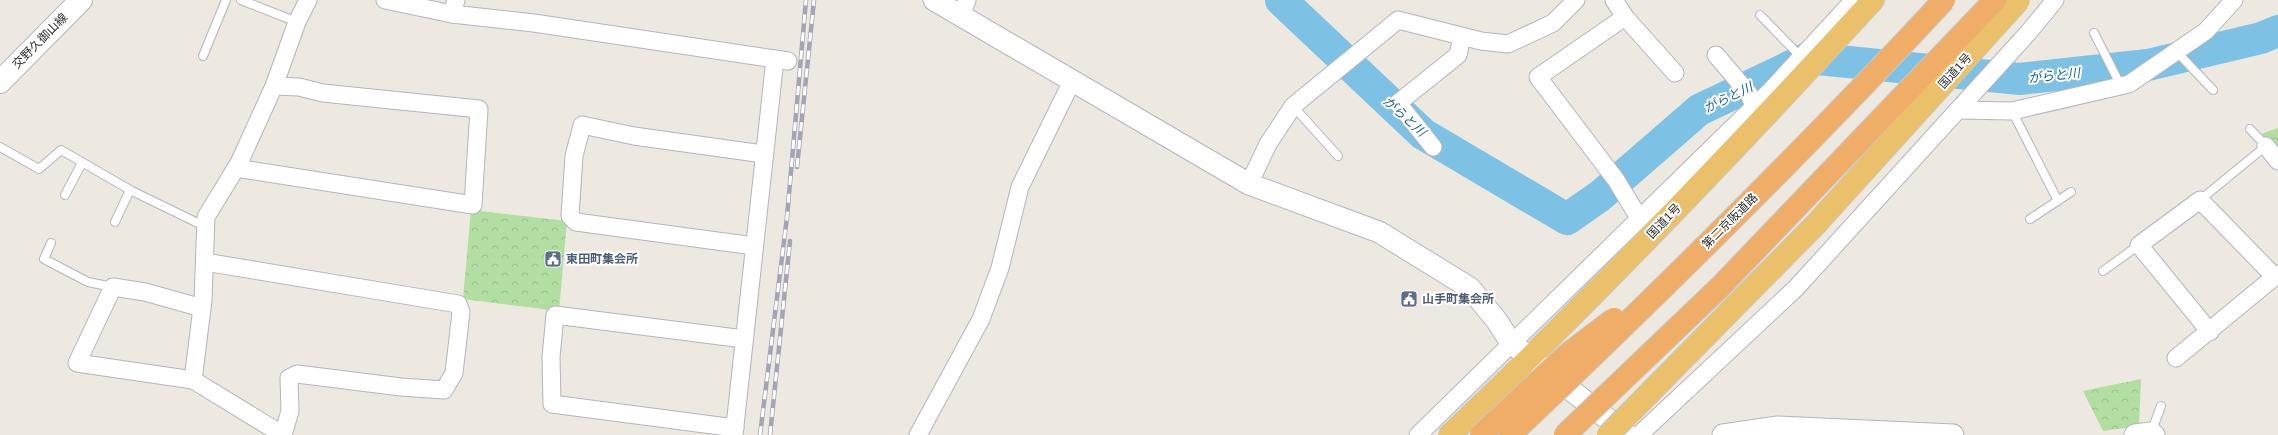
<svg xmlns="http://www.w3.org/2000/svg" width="2278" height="435" font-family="Arial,'Noto Sans JP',sans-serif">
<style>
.forest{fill:url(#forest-crowns)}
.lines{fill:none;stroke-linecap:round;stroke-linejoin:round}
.river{stroke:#7dc1e5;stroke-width:32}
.service-casing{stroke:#b3b5be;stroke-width:10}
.minor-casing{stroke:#b3b5be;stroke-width:19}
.tertiary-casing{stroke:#b3b5be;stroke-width:23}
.secondary-casing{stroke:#b3b5be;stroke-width:24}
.trunk-casing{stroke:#c8c8c8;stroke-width:24}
.service{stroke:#fff;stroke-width:8}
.minor{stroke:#fff;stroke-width:17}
.tertiary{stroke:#fff;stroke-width:21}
.secondary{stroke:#fff;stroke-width:22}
.trunk{stroke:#eac06a;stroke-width:22}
.rail-casing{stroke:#a3a4b5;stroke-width:4.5}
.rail{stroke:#fff;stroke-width:3;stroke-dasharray:9;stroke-linecap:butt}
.trunk-bridge-casing{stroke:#c8c8c8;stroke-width:24;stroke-linecap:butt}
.motorway-bridge-casing{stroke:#c8c8c8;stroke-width:24;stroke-linecap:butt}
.trunk-bridge{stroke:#eac06a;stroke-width:22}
.motorway-bridge{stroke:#f0ad67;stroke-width:22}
.labels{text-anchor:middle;stroke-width:4;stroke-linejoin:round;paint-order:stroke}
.street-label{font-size:12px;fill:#2c2c2c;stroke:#fff}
.service-label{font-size:12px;font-weight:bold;fill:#4e5e75;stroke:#fff;text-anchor:start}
.water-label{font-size:13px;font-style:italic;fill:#1a6093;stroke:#fff}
</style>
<defs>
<pattern id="forest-crowns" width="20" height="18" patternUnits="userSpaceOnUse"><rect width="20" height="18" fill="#b2dea2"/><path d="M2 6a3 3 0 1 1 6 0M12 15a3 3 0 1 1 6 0" fill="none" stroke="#99bf8c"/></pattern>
</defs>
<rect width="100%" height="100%" fill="#ede8e0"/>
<g class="forest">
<polygon points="2278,128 2278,156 2261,134"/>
<polygon points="471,210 567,221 559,311 463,299"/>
<polygon points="2141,379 2139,426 2103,431 2083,391"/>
</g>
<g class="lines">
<polyline class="river" points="1281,0 1423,134 1567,219 1600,196 1699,110 1808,58 2020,79 2148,65 2261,38 2278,31"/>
<g class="service-casing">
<g id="service">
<polyline points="241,0 297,22"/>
<polyline points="1760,15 1801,57"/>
<polyline points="2094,33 2121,86"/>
<polyline points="2176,51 2213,90"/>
<polyline points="203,56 226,0"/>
<polyline points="1293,106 1338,156"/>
<polyline points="2012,111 2058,201"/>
<polyline points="0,147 39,169 61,150 132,191 206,227"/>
<polyline points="65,195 82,163"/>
<polyline points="2200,200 2266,146 2250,129"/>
<polyline points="2030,219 2071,192"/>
<polyline points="115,222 130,190"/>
<polyline points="51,243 44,259 88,282 113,287"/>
<polyline points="2103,271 2139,245"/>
<polyline points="2151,433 2161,406"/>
</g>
</g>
<g class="minor-casing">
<g id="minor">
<polyline points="385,0 452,14 456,0"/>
<polyline points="1614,0 1625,17 1538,77 1616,180 1639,218"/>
<polyline points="452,14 534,23 788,61"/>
<polyline points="961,16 967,0"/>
<polyline points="1625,17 1675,73"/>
<polyline points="1716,55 1749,94 1754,106"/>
<polyline points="1958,110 2012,111 2129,84 2206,31 2234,0"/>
<polyline points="2266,146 2278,161"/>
<polyline points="1433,147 1398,103 1458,55 1462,37"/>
<polyline points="236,168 473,205 479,109 323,93 299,87 274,86"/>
<polyline points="1249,184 1268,144 1293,106 1398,20 1481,41 1508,44 1553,23 1576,0"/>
<polyline points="754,246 576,222 570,216 574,156 582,125 634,136 764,154"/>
<polyline points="205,262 458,304 461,312 454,373 444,390 401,387 297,374 289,378 290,411 283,435"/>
<polyline points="2210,332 2139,245 2200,200 2275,277"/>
<polyline points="2176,358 2278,274"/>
<polyline points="193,380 77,363 113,287 145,292 202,308"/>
<polyline points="735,428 552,404 551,357 555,315 744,339"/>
<polyline points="283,435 193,380 203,300 206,217 239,163 274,86 297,22 308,0"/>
<polyline points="734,435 775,59"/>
<polyline points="918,435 981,319 1000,268 1020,187 1072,81"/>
<polyline points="1418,435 1770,91 1854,0"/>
<polyline points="1639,435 1796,288 2028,33 2055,0"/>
</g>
</g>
<g class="tertiary-casing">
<g id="tertiary">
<polyline points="934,0 1249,184 1379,232 1470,288 1497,321 1511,343 1628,435"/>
<polyline points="1723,435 1778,427 1953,435"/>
<polyline points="2135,435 2151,433 2154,435"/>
</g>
</g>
<g class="secondary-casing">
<polyline id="secondary" points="0,82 81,0"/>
</g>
<g class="trunk-casing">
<path id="trunk" d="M1450 435C1596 296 1736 149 1873 0"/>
</g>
<use href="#service" class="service"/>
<use href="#minor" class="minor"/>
<use href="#tertiary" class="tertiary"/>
<use href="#secondary" class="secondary"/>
<use href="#trunk" class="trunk"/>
<g class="rail-casing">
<g id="rail">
<polyline points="797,167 814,0"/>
<polyline points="760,435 787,217 806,0"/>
<polyline points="770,435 790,241"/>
</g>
</g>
<use href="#rail" class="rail"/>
<g class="trunk-bridge-casing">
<polyline id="trunk-bridge" points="1608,435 1816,224 2019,0"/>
</g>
<g class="motorway-bridge-casing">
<g id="motorway-bridge">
<polyline points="1481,435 1569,353 1614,319"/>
<path d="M1510 435C1659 294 1805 150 1944 0"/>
<polyline points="1565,435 1720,287 1995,0"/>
</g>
</g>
<use href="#trunk-bridge" class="trunk-bridge"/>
<use href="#motorway-bridge" class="motorway-bridge"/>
</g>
<defs>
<g id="civic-square" transform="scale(0.9)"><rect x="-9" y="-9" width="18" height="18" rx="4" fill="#5c6f8a" stroke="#fff"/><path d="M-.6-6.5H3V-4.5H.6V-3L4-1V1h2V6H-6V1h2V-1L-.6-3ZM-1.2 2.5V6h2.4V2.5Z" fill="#fff"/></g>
</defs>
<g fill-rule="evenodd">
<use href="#civic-square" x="553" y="259"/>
<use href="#civic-square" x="1409" y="299"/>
</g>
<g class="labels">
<g class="street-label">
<text transform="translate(40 41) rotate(-45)" y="4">交野久御山線</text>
<text transform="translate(1955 71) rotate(-48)" y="4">国道1号</text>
<text transform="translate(1664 221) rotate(-46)" y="4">国道1号</text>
<text transform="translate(1730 221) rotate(-45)" y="4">第二京阪道路</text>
</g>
<g class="service-label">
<text x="566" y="263">東田町集会所</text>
<text x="1422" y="303">山手町集会所</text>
</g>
<g class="water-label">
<text transform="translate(2054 75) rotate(-6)" y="5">がらと川</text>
<text transform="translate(1728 97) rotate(-26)" y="5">がらと川</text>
<text transform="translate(1405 116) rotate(42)" y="5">がらと川</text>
</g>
</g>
</svg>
